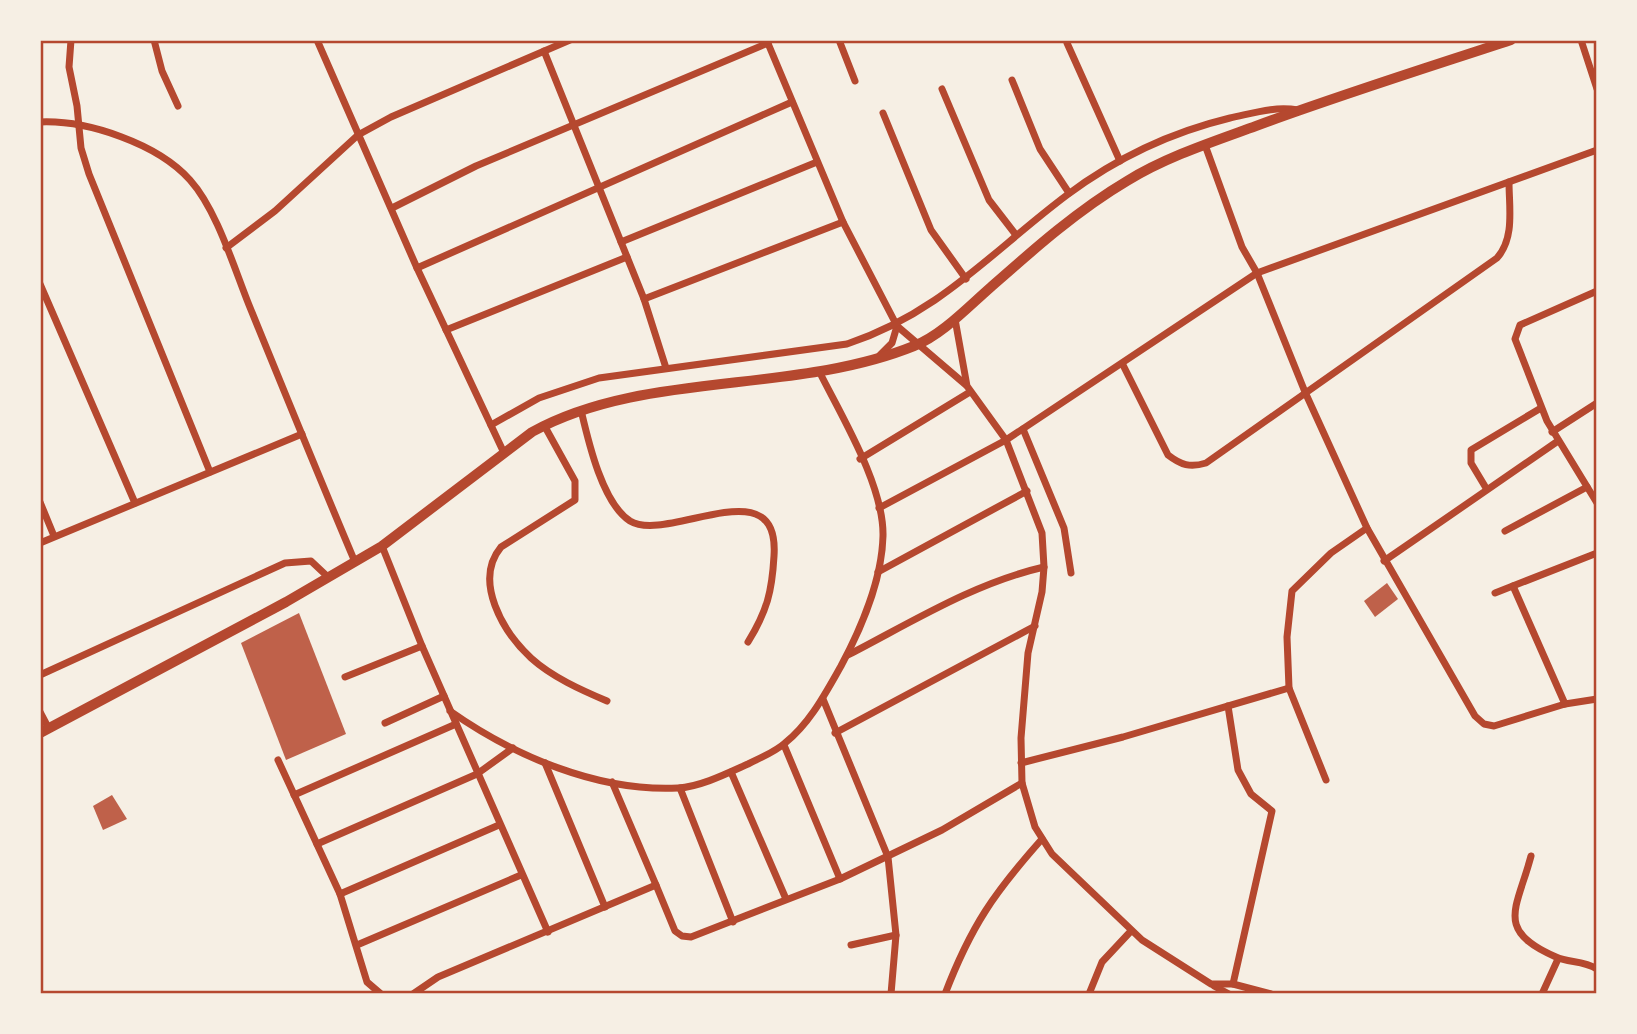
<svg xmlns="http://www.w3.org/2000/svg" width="1637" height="1034" font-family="Barlow,sans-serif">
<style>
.building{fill:#bf614a}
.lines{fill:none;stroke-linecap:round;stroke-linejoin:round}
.minor{stroke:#b5482f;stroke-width:7}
.secondary{stroke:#b5482f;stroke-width:10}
.neatline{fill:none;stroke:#b5482f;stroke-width:2.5}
</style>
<rect width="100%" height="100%" fill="#f6efe4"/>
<g class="building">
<polygon points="1387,583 1398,599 1375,617 1364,601"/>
<polygon points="299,613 346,734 286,760 241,643"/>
<polygon points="112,795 127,819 103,830 93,806"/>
</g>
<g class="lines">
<g class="minor">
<polyline points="71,40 69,67 77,106 81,148 89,174 210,472"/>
<polyline points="154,40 162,71 178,106"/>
<polyline points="317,40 417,268 504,453"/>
<polyline points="839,40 855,81"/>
<polyline points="1581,40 1597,89"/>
<polyline points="767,41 843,222 897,326 966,385"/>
<polyline points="1067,43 1120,161"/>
<polyline points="544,51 644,299 666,368"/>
<polyline points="1012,80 1040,149 1069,193"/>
<polyline points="942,89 989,200 1016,235"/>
<polyline points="883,113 931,230 966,279"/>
<path d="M40 122C88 120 158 144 190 180 217 210 234 268 249 305 284 391 319 477 355 562"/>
<polyline points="1205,145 1242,247 1257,273 1305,392 1367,528 1475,716 1484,724 1494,726 1565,704 1597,699"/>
<polyline points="392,208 476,166 768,43"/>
<polyline points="621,242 817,162"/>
<polyline points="226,248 275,211 358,135 391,117 570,40"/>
<polyline points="417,268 792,102"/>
<polyline points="40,284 135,503"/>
<polyline points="1597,291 1520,325 1515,339 1547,421 1597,503"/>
<polyline points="644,299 843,222"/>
<polyline points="955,319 967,386 1006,440 1042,533 1044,567 1042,592 1028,653 1021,738 1022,783 1035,827 1052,854 1142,940 1211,984 1233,984 1271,994"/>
<polyline points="446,330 627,257"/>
<polyline points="880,355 892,343 897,326"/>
<path d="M1123 365 1168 455C1181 465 1190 468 1206 463L1497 258C1515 238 1509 207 1509 182"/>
<path d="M581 410C588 440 602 503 630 521 668 544 780 466 774 556 772 592 767 611 748 642"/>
<path d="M491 425 539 398 599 378 847 344C940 313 991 252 1067 195 1115 159 1172 132 1230 118 1254 113 1274 106 1298 110"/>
<path d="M544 425 575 481V500L501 547C473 581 503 632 531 658 552 677 581 690 607 701"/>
<polyline points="1023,429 1064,528 1071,573"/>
<polyline points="1552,432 1597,403"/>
<polyline points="860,459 970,392"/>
<polyline points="1486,488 1471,463 1471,450 1541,408"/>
<polyline points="40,502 54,536"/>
<polyline points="879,508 1006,440 1257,273 1597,150"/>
<polyline points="1505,531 1587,487"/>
<polyline points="40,543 302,434"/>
<polyline points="382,546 422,646 548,932"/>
<polyline points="1384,561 1558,441"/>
<polyline points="878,572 1027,491"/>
<polyline points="1513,586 1565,704"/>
<polyline points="1495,593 1597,553"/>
<path d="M848 655C912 622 974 583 1044 567"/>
<polyline points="40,675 285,563 311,561 328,577"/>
<polyline points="345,677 422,646"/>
<polyline points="823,699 888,857 896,935 891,994"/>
<polyline points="1228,706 1238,770 1251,794 1272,811 1233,984"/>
<path d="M450 711C514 756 598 792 678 788 700 787 728 773 748 764 760 758 775 752 785 743 810 723 825 694 841 666 861 629 882 579 883 536 884 486 842 417 820 373"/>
<polyline points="40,712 49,729"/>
<polyline points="385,723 444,696"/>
<polyline points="835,733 1035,626"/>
<polyline points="784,745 840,879"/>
<polyline points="278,760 340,894 367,982 381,994"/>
<polyline points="545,763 605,907"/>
<polyline points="1021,763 1123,737 1289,688"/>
<polyline points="731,772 786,899"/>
<polyline points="1326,780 1289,688 1287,637 1292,591 1331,553 1367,528"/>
<polyline points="612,782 656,885"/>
<polyline points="680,788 733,922"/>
<polyline points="294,795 456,724"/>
<polyline points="317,844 477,774 513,748"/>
<path d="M1531 856C1517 909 1494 930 1556 957 1569 963 1583 960 1597 969"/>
<polyline points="340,894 499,825"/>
<polyline points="357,945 521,875"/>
<polyline points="851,945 896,935"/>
<polyline points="1214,986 1229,994"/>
<polyline points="413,994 438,977 656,885 675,931 682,936 691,937 840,879 942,830 1022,783"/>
<path d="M945 994C971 926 994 893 1042 839"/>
<polyline points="1089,994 1102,962 1131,931"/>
<polyline points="1542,994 1558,959"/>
</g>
<path class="secondary" d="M40 733 286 602 382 546 532 432C644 370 793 395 914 346 942 335 968 307 991 287 1034 249 1078 210 1127 181 1166 157 1212 142 1256 126 1340 95 1426 68 1511 40"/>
</g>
<rect width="1637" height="1034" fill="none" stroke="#f6efe4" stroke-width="84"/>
<rect x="42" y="42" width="1553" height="950" class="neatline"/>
</svg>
